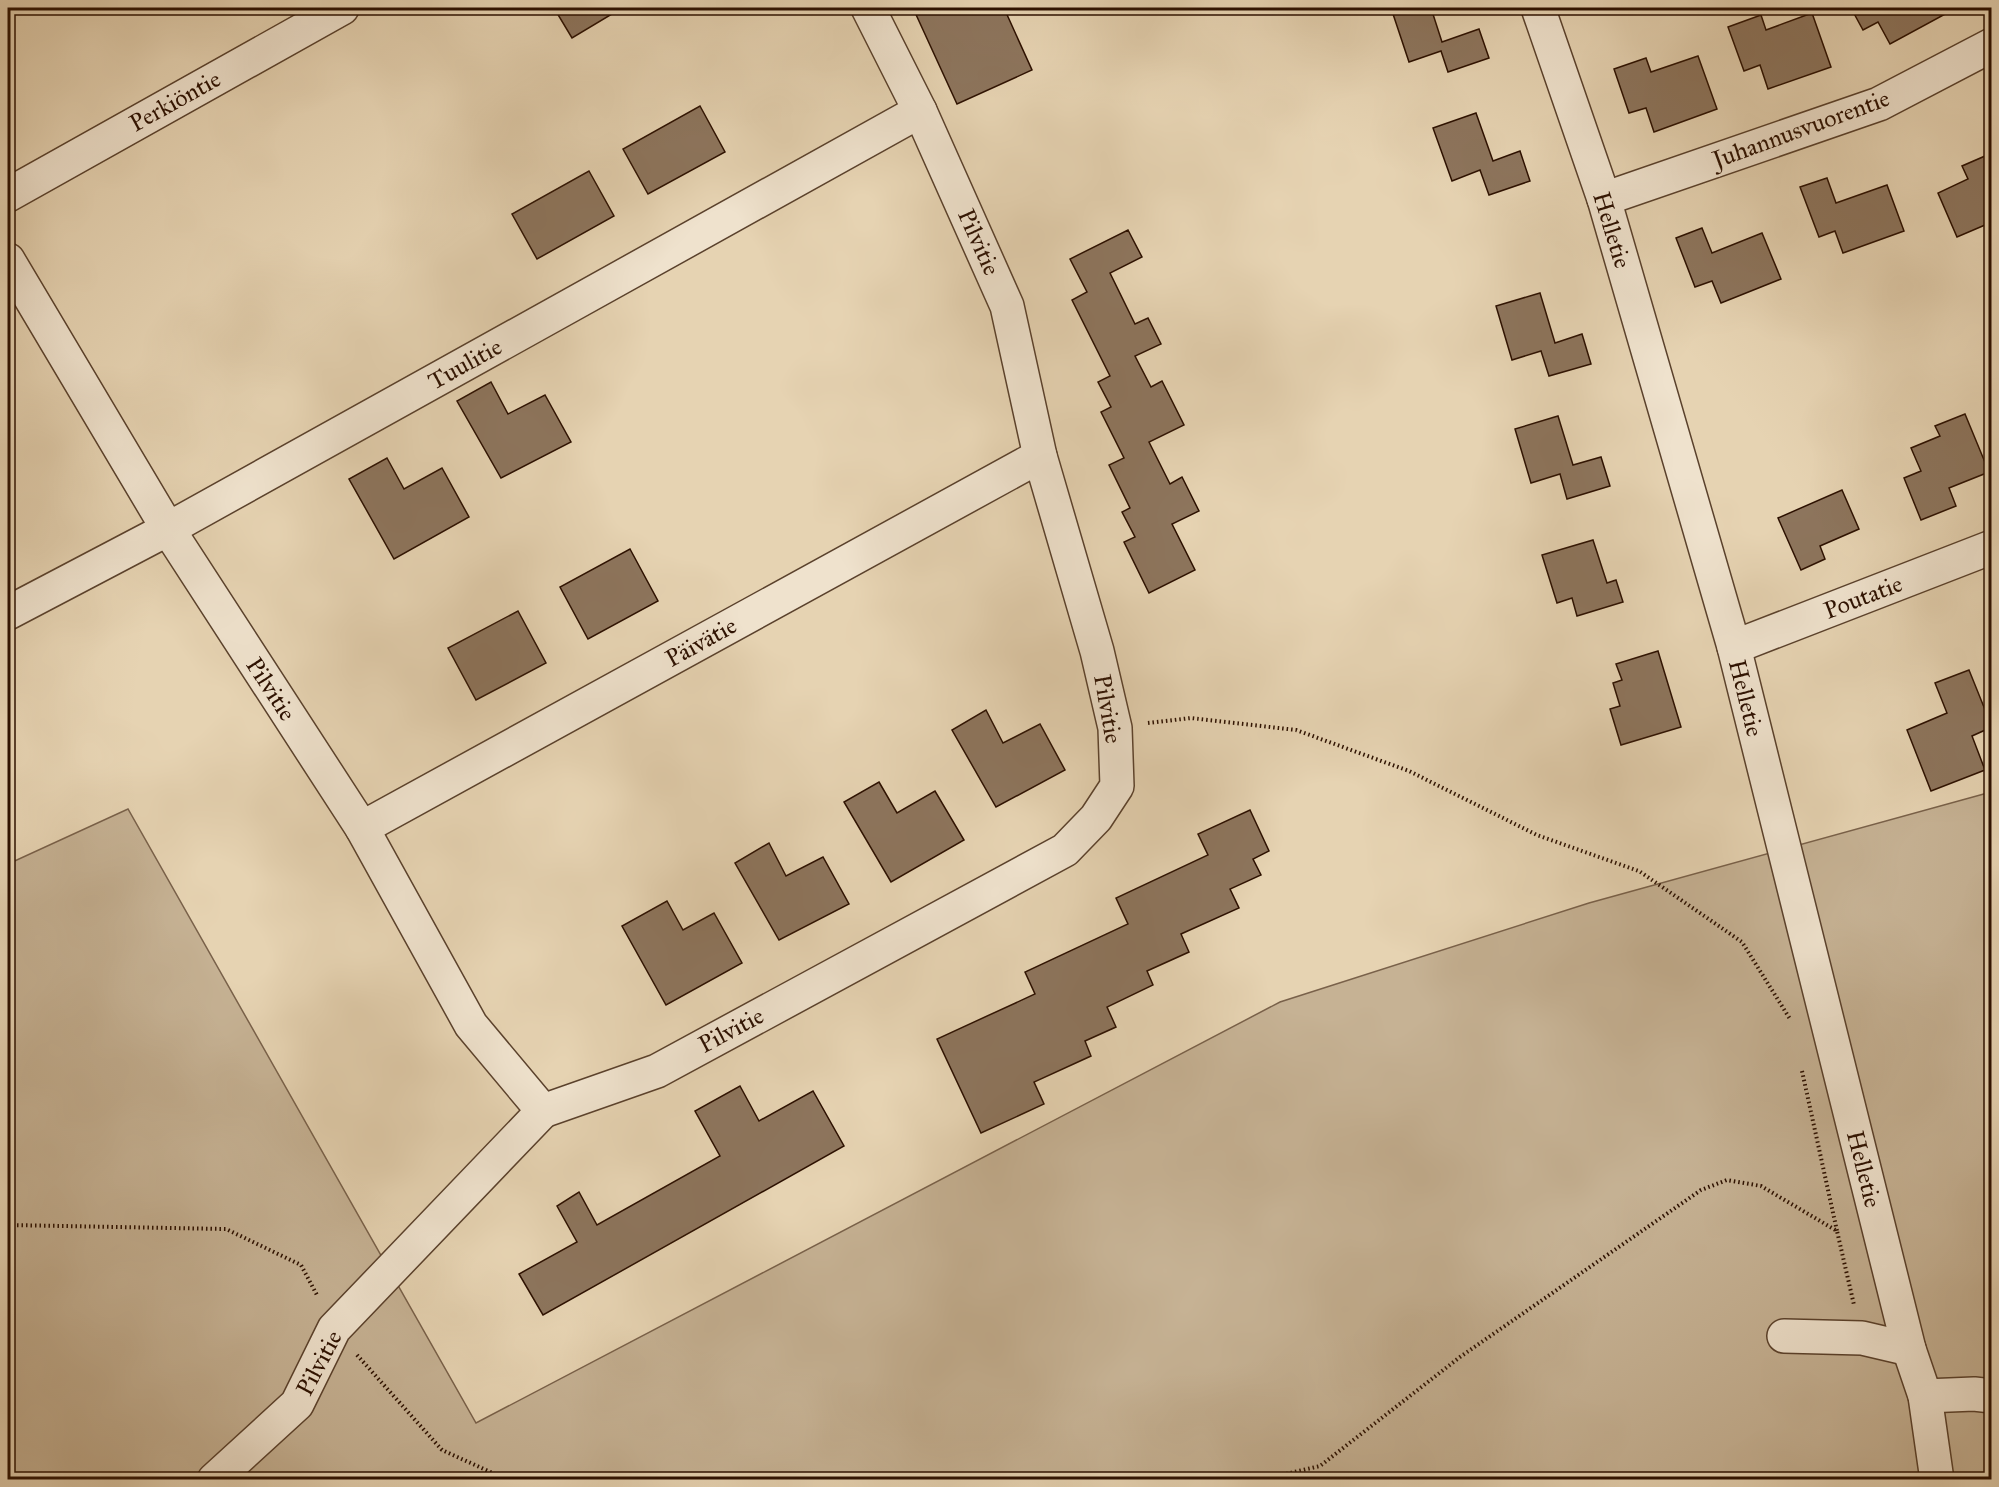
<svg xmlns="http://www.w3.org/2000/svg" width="1999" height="1487" font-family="'IM FELL Great Primer',serif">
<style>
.green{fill:#c6b294;stroke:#79614a;stroke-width:1.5}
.building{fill:#8d755d;stroke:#2c1000;stroke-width:1.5}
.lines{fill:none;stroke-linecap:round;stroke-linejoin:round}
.minor-casing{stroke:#5a412c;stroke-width:36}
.path{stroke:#2c1000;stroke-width:4;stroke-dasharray:1.5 3;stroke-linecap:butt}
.minor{stroke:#efe2cd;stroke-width:33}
.labels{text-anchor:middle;stroke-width:4.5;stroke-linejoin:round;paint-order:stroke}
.street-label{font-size:24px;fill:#2c1000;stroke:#efe2cd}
</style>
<rect width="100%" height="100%" fill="#e6d3b2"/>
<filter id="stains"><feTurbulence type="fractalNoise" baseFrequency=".00333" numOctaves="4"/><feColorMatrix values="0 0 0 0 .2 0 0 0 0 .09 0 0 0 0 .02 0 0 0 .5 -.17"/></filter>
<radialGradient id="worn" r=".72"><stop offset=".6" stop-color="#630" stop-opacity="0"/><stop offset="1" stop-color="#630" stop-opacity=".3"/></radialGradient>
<polygon class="green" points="1991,792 1991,1479 8,1479 8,864 128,809 476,1423 1280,1002 1589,903"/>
<g class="building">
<polygon points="554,8 622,8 572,38"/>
<polygon points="913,8 1004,8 1032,70 957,104"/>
<polygon points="1391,8 1431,8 1442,42 1479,29 1489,58 1448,72 1441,51 1409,62"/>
<polygon points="1851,8 1946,8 1949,12 1890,44 1878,22 1863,30"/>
<polygon points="1812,13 1831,67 1768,89 1760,65 1744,71 1728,27 1761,15 1766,30"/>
<polygon points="1698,56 1717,109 1654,132 1646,108 1629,113 1614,69 1646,58 1651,72"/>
<polygon points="700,106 725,152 648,194 623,149"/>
<polygon points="1476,113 1493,161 1520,151 1530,181 1489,195 1480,170 1452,181 1433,128"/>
<polygon points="1992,153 1992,207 1988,209 1992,222 1957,237 1938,193 1968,179 1962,166"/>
<polygon points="589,171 614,216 537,259 512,214"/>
<polygon points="1827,178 1836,203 1887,185 1904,231 1843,253 1835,231 1819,237 1800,187"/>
<polygon points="1702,228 1712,253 1762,233 1781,279 1721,303 1712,281 1695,287 1676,238"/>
<polygon points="1128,230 1142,257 1110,273 1135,324 1148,318 1161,344 1135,356 1151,387 1162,381 1184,425 1149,442 1170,484 1182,477 1199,511 1172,524 1195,570 1149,593 1124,542 1135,537 1122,512 1130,508 1109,465 1124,458 1101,412 1111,407 1098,382 1110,376 1072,300 1087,292 1070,259"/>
<polygon points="1540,293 1555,343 1582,334 1591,364 1549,376 1541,351 1512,360 1496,306"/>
<polygon points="491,382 508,414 545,395 571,442 501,478 457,401"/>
<polygon points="1965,414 1989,472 1949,488 1956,506 1921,520 1904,478 1921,471 1911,448 1940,436 1935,426"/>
<polygon points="1558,416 1573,465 1601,457 1610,486 1567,499 1560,474 1531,483 1515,429"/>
<polygon points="387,458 404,489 442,468 469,517 394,559 349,479"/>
<polygon points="1842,490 1859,529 1820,546 1825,559 1801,570 1778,518"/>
<polygon points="1593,540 1607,583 1616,580 1623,602 1577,616 1572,598 1557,603 1542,555"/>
<polygon points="630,549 658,601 588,639 560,587"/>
<polygon points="518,611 546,663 476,700 448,648"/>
<polygon points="1658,651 1681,727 1621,745 1610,709 1620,706 1613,683 1622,680 1616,664"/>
<polygon points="1969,670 1992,727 1972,736 1985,770 1931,791 1907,730 1947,713 1935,683"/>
<polygon points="986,710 1003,743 1040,724 1065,770 996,807 952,730"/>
<polygon points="879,782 897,813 935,791 964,840 891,882 844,802"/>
<polygon points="1250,810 1269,851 1253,859 1261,875 1230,889 1239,908 1181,934 1189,952 1147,971 1153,985 1107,1007 1116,1027 1085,1041 1091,1056 1034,1082 1044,1104 981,1133 937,1039 1035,994 1025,972 1128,924 1116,898 1208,855 1198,834"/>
<polygon points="769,843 786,876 823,857 849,904 779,940 735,863"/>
<polygon points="667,901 683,930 714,913 742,963 666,1005 622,926"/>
<polygon points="740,1086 759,1121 813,1091 844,1146 543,1315 519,1274 577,1242 557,1206 579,1192 597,1225 720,1156 695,1111"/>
</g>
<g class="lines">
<g class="minor-casing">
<g id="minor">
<polyline points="1538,8 1604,199 1734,647 1909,1349 1925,1396 1937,1480"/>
<polyline points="8,195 342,8"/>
<polyline points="1604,199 1879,104 1992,45"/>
<polyline points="8,260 168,529 362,828 471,1025 543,1111 657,1071 1065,850 1096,818 1117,786 1115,728 1097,651 1040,456 1007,306 920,111 868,8"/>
<polyline points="8,613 168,529 920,111"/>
<polyline points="1734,647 1992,547"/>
<polyline points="362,828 1040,456"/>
<polyline points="1784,1336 1862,1338 1909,1349"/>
<polyline points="1925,1396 1974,1394 1992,1396"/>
<polyline points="214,1480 297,1404 334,1329 543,1111"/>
</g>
</g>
<g class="path">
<polyline points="1148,723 1191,718 1296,730 1409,771 1537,835 1639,871 1742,942 1790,1019"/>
<polyline points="1802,1071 1837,1231"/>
<polyline points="8,1225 226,1229 301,1265 318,1297"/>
<polyline points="357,1355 442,1450 508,1480"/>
<polyline points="1260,1480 1320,1466 1460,1357 1701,1190 1727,1180 1761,1186 1837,1231 1854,1305"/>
</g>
<use href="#minor" class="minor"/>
</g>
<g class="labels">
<g class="street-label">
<text transform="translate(175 101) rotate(-29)" y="8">Perkiöntie</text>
<text transform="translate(1801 129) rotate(-20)" y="8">Juhannusvuorentie</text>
<text transform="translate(1612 230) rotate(73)" y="8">Helletie</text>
<text transform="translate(979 242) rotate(66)" y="8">Pilvitie</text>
<text transform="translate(465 364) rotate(-29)" y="8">Tuulitie</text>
<text transform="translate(1863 597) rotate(-21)" y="8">Poutatie</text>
<text transform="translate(701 642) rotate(-29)" y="8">Päivätie</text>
<text transform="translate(271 689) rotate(57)" y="8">Pilvitie</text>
<text transform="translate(1746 698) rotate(76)" y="8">Helletie</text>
<text transform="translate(1108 709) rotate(80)" y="8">Pilvitie</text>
<text transform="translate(731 1030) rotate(-28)" y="8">Pilvitie</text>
<text transform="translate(1864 1169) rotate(76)" y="8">Helletie</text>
<text transform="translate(319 1363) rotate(-62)" y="8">Pilvitie</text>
</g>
</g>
<rect width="1999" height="1487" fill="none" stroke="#e6d3b2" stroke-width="30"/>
<rect x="9" y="9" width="1981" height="1469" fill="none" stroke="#2c1000" stroke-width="3"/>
<rect x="15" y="15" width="1969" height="1457" fill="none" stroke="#2c1000" stroke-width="1.5"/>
<rect width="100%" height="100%" filter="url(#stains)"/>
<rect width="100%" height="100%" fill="url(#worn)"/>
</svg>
